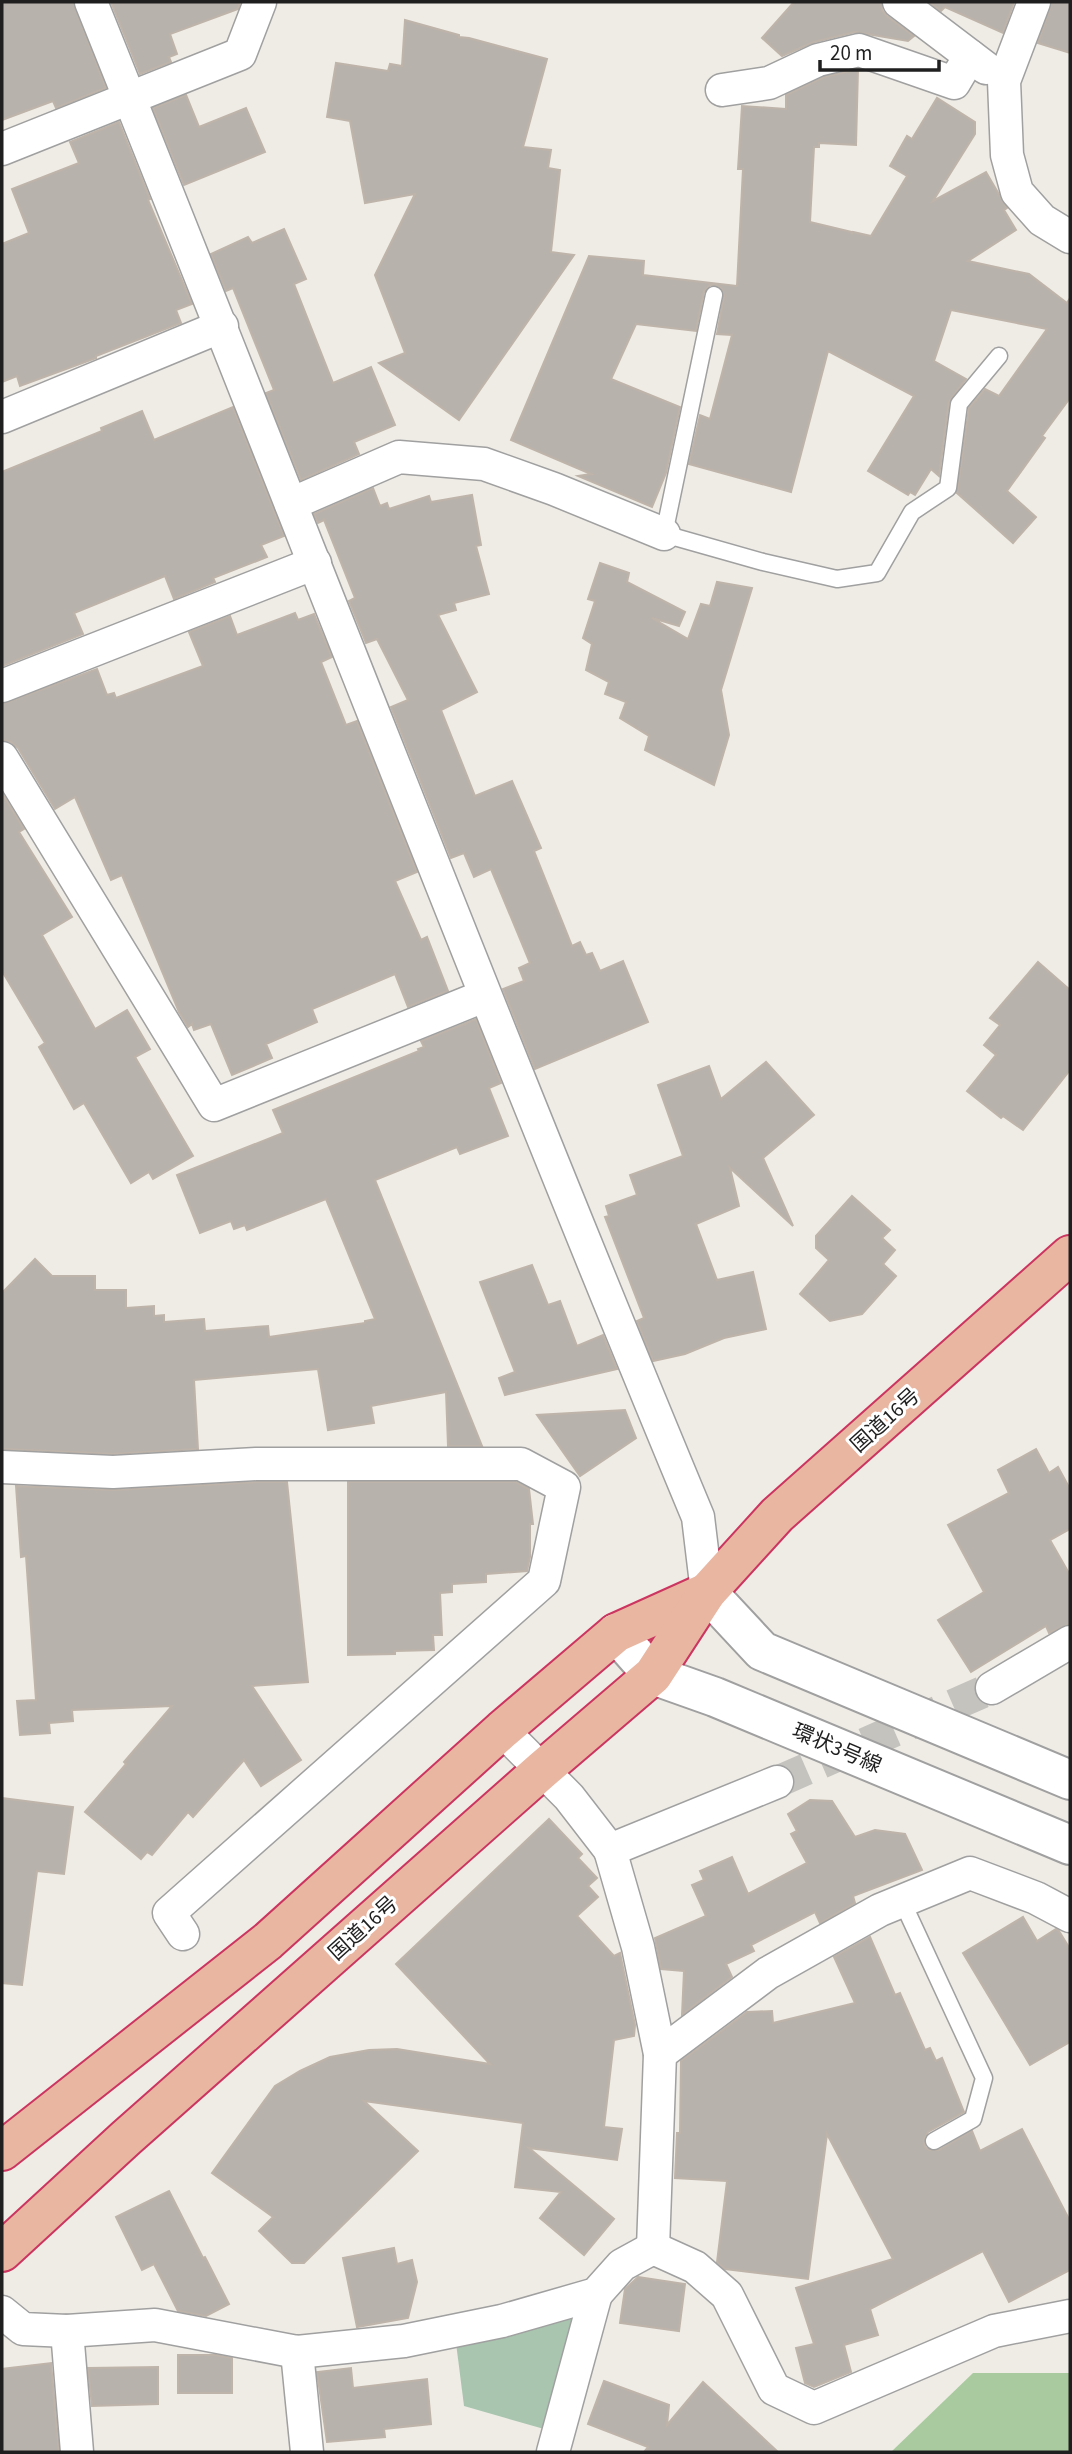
<svg xmlns="http://www.w3.org/2000/svg" width="1072" height="2454" font-family="'Source Sans 3','Noto Sans JP',sans-serif">
<style>
.forest{fill:#a9ca9e}
.cemetery{fill:#a9c5af}
.building{fill:#b8b2ac;stroke:#bfb4a9;stroke-width:2}
.lines{fill:none;stroke-linecap:round;stroke-linejoin:round}
.minor-tunnel{stroke:#c5c3be;stroke-width:32;stroke-dasharray:32 16;stroke-linecap:butt}
.service-casing{stroke:#a0a0a0;stroke-width:19}
.minor-casing{stroke:#a0a0a0;stroke-width:35}
.tertiary-casing{stroke:#a0a0a0;stroke-width:42}
.trunk-casing{stroke:#cb3560;stroke-width:42}
.service{stroke:#fff;stroke-width:16}
.minor{stroke:#fff;stroke-width:32}
.tertiary{stroke:#fff;stroke-width:38}
.trunk{stroke:#e9b6a2;stroke-width:38}
.labels{text-anchor:middle;stroke-width:6;stroke-linejoin:round;paint-order:stroke}
.street-label{font-size:21px;fill:#1f1f1f;stroke:#fff}
</style>
<rect width="100%" height="100%" fill="#efece6"/>
<polygon class="forest" points="973,2373 1070,2373 1070,2452 891,2452"/>
<polygon class="cemetery" points="573,2314 576,2333 544,2429 464,2406 456,2343"/>
<g class="building">
<polygon points="2,2 73,2 106,88 56,108 53,101 2,120"/>
<polygon points="111,2 240,2 238,9 170,34 177,54 169,57 171,62 140,74"/>
<polygon points="794,2 881,2 882,10 887,16 914,36 908,41 855,32 814,42 782,56 762,38"/>
<polygon points="929,2 1014,2 1003,33 945,7 941,11"/>
<polygon points="1052,2 1070,2 1070,53 1038,43"/>
<polygon points="405,20 459,35 459,37 469,38 547,59 523,147 551,150 548,168 560,170 551,252 574,255 459,420 379,363 405,353 375,275 415,194 365,203 350,121 327,117 336,63 388,71 390,64 402,66"/>
<polygon points="858,69 856,145 819,143 819,147 814,147 810,222 852,232 852,234 853,232 871,236 907,176 890,166 907,136 912,139 937,98 975,122 975,134 933,201 986,172 1007,208 1004,210 1016,230 968,261 1029,274 1067,303 1070,298 1070,398 1042,436 1045,438 1007,491 1036,517 1013,543 957,493 969,408 985,389 999,396 1047,329 951,310 934,361 966,379 949,402 939,476 931,469 915,495 910,492 908,495 868,471 914,396 828,351 791,492 689,464 700,415 710,419 732,335 717,334 724,296 721,288 715,285 710,285 704,292 696,331 636,324 611,379 680,407 666,473 652,507 578,476 591,474 511,440 589,256 644,261 643,275 737,286 743,169 738,169 742,106 786,109 786,95 824,77"/>
<polygon points="186,95 199,127 246,108 265,152 184,185 153,108"/>
<polygon points="119,122 150,199 148,200 192,304 176,310 181,323 96,356 96,358 20,386 17,376 2,382 2,244 29,233 12,189 79,163 70,142"/>
<polygon points="284,229 306,279 294,284 333,383 371,367 395,425 354,442 359,454 301,480 266,393 274,390 233,288 226,291 211,254 248,237 252,243"/>
<polygon points="233,407 284,536 261,545 267,557 213,578 215,582 174,599 165,576 74,613 83,634 2,666 2,472 102,431 101,428 142,411 154,440"/>
<polygon points="373,488 380,506 387,503 389,509 429,496 431,502 472,495 481,545 476,546 489,594 454,603 456,610 438,615 477,692 441,710 475,796 512,781 541,848 534,851 572,946 580,942 586,955 592,953 600,971 623,961 648,1022 535,1069 503,989 524,981 519,968 530,963 491,869 474,877 464,853 451,858 391,707 408,700 377,639 366,643 349,601 355,598 324,520 318,523 314,514"/>
<polygon points="600,563 629,573 627,582 685,612 679,626 652,618 688,639 701,604 710,606 717,582 752,588 721,690 729,735 714,785 645,750 649,736 620,718 626,702 605,694 609,682 586,670 592,644 583,638 595,601 588,599"/>
<polygon points="295,613 298,620 314,614 332,657 321,662 346,725 357,721 417,872 395,881 421,940 427,937 448,991 408,1007 395,974 312,1009 317,1022 266,1044 272,1058 232,1075 211,1024 194,1030 192,1024 188,1027 179,1012 122,875 111,880 75,797 55,809 18,748 11,742 2,740 2,704 97,669 107,695 114,693 116,698 203,666 189,632 230,616 237,635"/>
<polygon points="2,793 24,829 19,832 72,917 42,935 95,1029 127,1010 150,1049 135,1057 193,1156 153,1179 149,1172 131,1183 84,1103 74,1109 39,1047 45,1043 2,971"/>
<polygon points="1038,962 1070,990 1070,1070 1023,1130 1003,1116 1001,1118 967,1091 996,1055 984,1045 1000,1025 990,1018"/>
<polygon points="476,1019 501,1083 489,1088 508,1136 460,1154 457,1147 375,1180 482,1446 448,1446 446,1392 371,1406 374,1423 328,1430 318,1369 194,1380 198,1449 113,1454 2,1449 2,1293 35,1259 52,1276 95,1276 95,1290 126,1290 126,1308 154,1306 154,1316 164,1315 164,1322 204,1319 205,1331 268,1326 269,1337 365,1323 365,1321 375,1319 326,1199 247,1230 245,1225 234,1229 231,1221 200,1233 177,1175 283,1133 273,1110 419,1051 418,1049 424,1047 421,1041"/>
<polygon points="766,1062 814,1115 763,1158 793,1226 730,1168 739,1206 696,1224 717,1280 753,1272 766,1329 724,1338 685,1354 653,1361 637,1321 644,1318 605,1217 609,1216 606,1206 637,1195 630,1175 683,1156 658,1085 709,1066 721,1099"/>
<polygon points="852,1196 890,1230 882,1238 895,1250 883,1264 896,1276 862,1314 830,1321 800,1294 829,1260 816,1248 816,1236"/>
<polygon points="532,1265 548,1305 560,1301 577,1346 603,1335 617,1369 505,1395 499,1378 515,1372 480,1282"/>
<polygon points="625,1410 636,1438 580,1476 537,1415"/>
<polygon points="1036,1449 1049,1473 1058,1467 1070,1489 1070,1529 1050,1540 1070,1575 1070,1624 1049,1633 1046,1626 971,1672 938,1620 984,1592 948,1525 1009,1493 998,1470"/>
<polygon points="257,1482 287,1482 308,1682 252,1686 301,1760 261,1786 244,1760 193,1817 188,1812 152,1855 147,1852 141,1859 85,1812 126,1764 124,1762 172,1706 72,1710 73,1721 49,1723 50,1733 20,1735 17,1701 36,1700 26,1556 21,1557 16,1486 114,1490"/>
<polygon points="348,1482 516,1482 529,1489 533,1524 530,1524 530,1557 527,1571 486,1574 486,1582 452,1584 452,1592 440,1593 442,1635 433,1635 434,1650 395,1651 395,1654 348,1655"/>
<polygon points="2,1798 73,1807 64,1874 37,1871 22,1985 2,1983"/>
<polygon points="810,1800 832,1801 855,1837 875,1830 905,1834 922,1870 853,1896 855,1903 820,1923 815,1912 751,1945 754,1951 726,1964 732,1977 682,2015 684,1971 661,1969 655,1938 706,1916 692,1885 704,1880 700,1871 732,1857 748,1894 807,1863 791,1834 797,1831 788,1814"/>
<polygon points="549,1819 582,1854 578,1858 597,1878 588,1886 598,1897 577,1916 614,1956 620,1953 635,2025 634,2036 614,2040 604,2127 622,2129 617,2160 529,2148 614,2219 584,2255 540,2218 561,2192 515,2187 523,2123 364,2101 418,2151 304,2263 292,2263 259,2231 273,2217 212,2173 275,2086 300,2071 330,2057 369,2050 397,2049 490,2064 396,1964"/>
<polygon points="1023,1917 1037,1941 1056,1929 1059,1931 1070,1949 1070,2042 1030,2065 963,1953"/>
<polygon points="870,1937 895,1995 900,1993 925,2050 930,2048 936,2061 942,2058 964,2112 928,2132 924,2140 925,2147 929,2150 939,2150 972,2131 980,2151 1022,2129 1070,2221 1070,2270 1009,2302 983,2251 870,2309 878,2335 844,2345 851,2372 814,2387 805,2383 796,2348 814,2344 796,2288 893,2259 827,2134 808,2279 725,2269 717,2262 727,2181 675,2178 677,2133 680,2133 681,2061 747,2012 772,2011 773,2023 855,2003 834,1957"/>
<polygon points="169,2191 203,2258 205,2257 229,2304 206,2316 178,2311 154,2264 142,2270 116,2217"/>
<polygon points="394,2248 397,2264 412,2260 417,2282 408,2318 357,2327 343,2258"/>
<polygon points="638,2277 685,2284 679,2331 620,2323 625,2289"/>
<polygon points="178,2355 216,2355 232,2358 232,2393 178,2393"/>
<polygon points="51,2363 59,2451 2,2452 2,2369"/>
<polygon points="158,2367 158,2404 92,2406 88,2368"/>
<polygon points="351,2368 353,2388 427,2379 431,2424 384,2429 385,2437 327,2442 317,2372"/>
<polygon points="604,2381 669,2405 667,2425 703,2382 778,2452 644,2452 648,2447 588,2424"/>
</g>
<g class="lines">
<polyline class="minor-tunnel" points="777,1782 992,1688"/>
<g class="service-casing">
<g id="service">
<polyline points="714,295 664,534 763,562 837,579 877,573 912,512 948,488 959,404 999,356"/>
<polyline points="902,1901 984,2078 973,2119 934,2141"/>
</g>
</g>
<g class="minor-casing">
<g id="minor">
<path d="M91 2C294 507 489 1015 698 1517L707 1592"/>
<polyline points="899,2 986,68"/>
<polyline points="1034,2 1004,81 1007,155 1017,192 1042,220 1070,237"/>
<polyline points="722,90 769,83 818,60 859,50 954,83 970,56"/>
<polyline points="2,149 240,54 260,2"/>
<polyline points="2,417 222,326"/>
<polyline points="291,504 399,457 484,464 554,489 664,534"/>
<polyline points="2,686 315,563"/>
<polyline points="2,758 214,1105 484,996"/>
<polyline points="2,1467 113,1472 256,1464 521,1464 564,1487 544,1581 169,1913 183,1934"/>
<polyline points="992,1688 1070,1642"/>
<polyline points="502,1730 569,1797 610,1850 777,1782"/>
<polyline points="610,1850 638,1947 660,2054 653,2248"/>
<polyline points="660,2054 768,1973 880,1910 970,1873 1036,1898 1070,1916"/>
<polyline points="2,2312 23,2329 67,2331 155,2325 297,2352 404,2341 502,2321 596,2294 622,2265 653,2248 695,2267 727,2295 774,2389 814,2408 994,2331 1070,2316"/>
<polyline points="67,2331 77,2452"/>
<polyline points="297,2352 307,2452"/>
<polyline points="553,2452 596,2294"/>
</g>
</g>
<g class="tertiary-casing">
<g id="tertiary">
<polyline points="707,1592 762,1651 1070,1780"/>
<polyline points="616,1633 653,1675 715,1697 1070,1845"/>
</g>
</g>
<g class="trunk-casing">
<g id="trunk">
<polyline points="2,2151 268,1941 502,1730 616,1633 707,1592"/>
<polyline points="2,2252 126,2138 542,1770 653,1675 707,1592 777,1515 1070,1255"/>
</g>
</g>
<use href="#service" class="service"/>
<use href="#minor" class="minor"/>
<use href="#tertiary" class="tertiary"/>
<use href="#trunk" class="trunk"/>
</g>
<g class="labels">
<g class="street-label">
<text transform="translate(885 1420) rotate(-42)" y="7">国道16号</text>
<text transform="translate(837 1748) rotate(23)" y="7">環状3号線</text>
<text transform="translate(363 1928) rotate(-42)" y="7">国道16号</text>
</g>
</g>
<rect width="1072" height="2454" fill="none" stroke="#1f1f1f" stroke-width="7"/>
<path d="M820 60v10h119v-10" fill="none" stroke="#1f1f1f" stroke-width="3.5"/>
<text x="830" y="60" font-size="21" fill="#1f1f1f" stroke="#ffffff" stroke-width="5" paint-order="stroke">20 m</text>
</svg>
